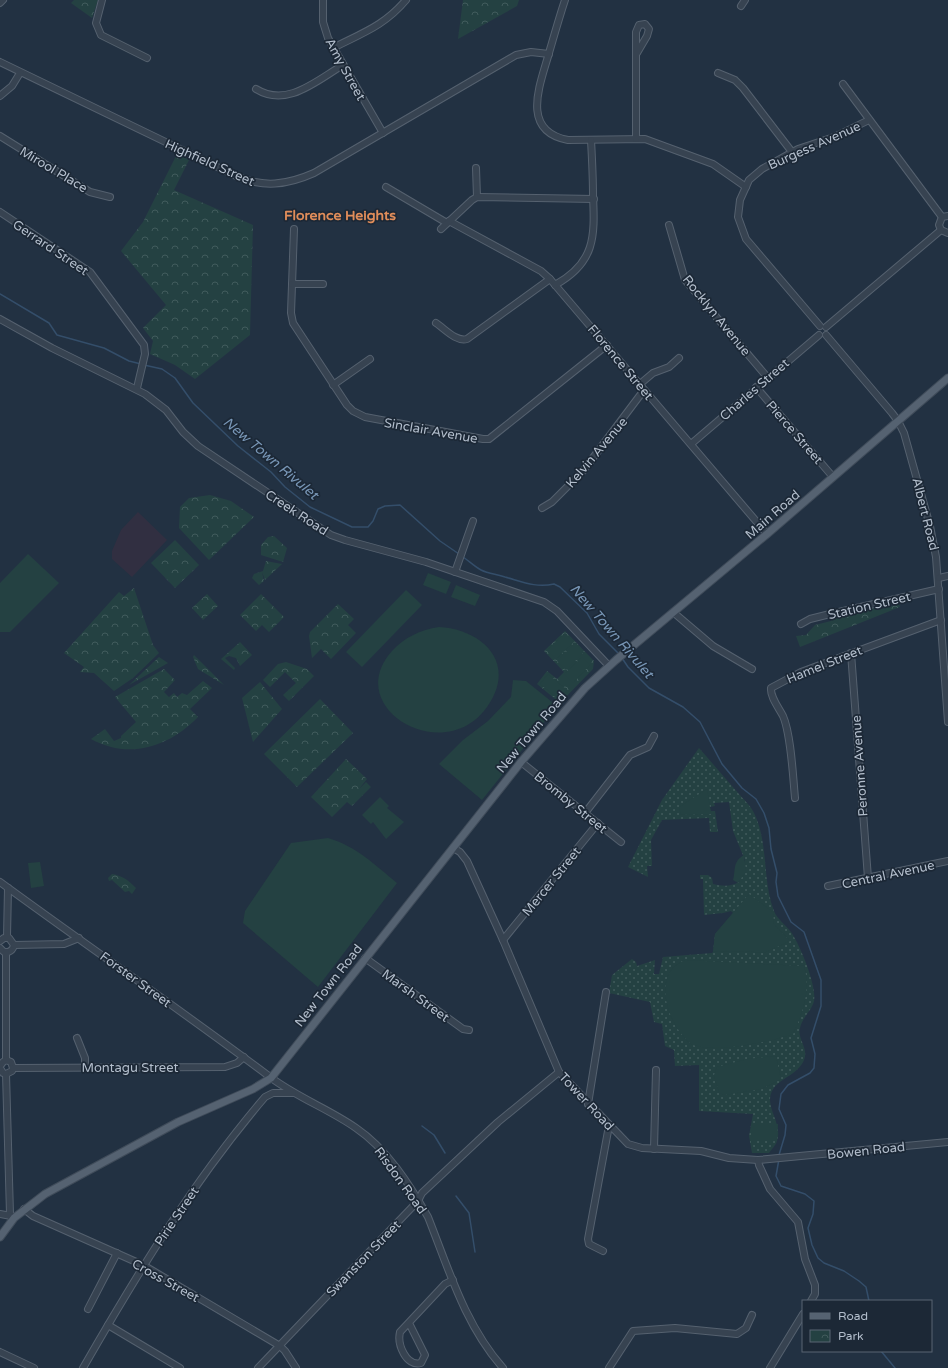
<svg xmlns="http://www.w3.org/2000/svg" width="948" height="1368" font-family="'Varela Round',sans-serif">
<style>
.medical{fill:#312f41}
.grass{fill:url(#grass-dots)}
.park{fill:url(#park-crowns)}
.garden{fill:#244142}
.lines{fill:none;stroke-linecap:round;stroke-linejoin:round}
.stream{stroke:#344e6a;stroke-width:1.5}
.minor-casing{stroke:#55616f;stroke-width:8}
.major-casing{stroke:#404c5a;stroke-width:9}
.minor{stroke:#374351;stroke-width:6}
.major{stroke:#556271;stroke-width:7}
.labels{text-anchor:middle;stroke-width:3.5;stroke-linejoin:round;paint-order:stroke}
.street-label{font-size:13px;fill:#b3becc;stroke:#1c2836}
.neighbourhood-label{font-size:14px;font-weight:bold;fill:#e08d5a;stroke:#1c2836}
.water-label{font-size:14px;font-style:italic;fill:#7896b6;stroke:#1c2836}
</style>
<defs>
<pattern id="grass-dots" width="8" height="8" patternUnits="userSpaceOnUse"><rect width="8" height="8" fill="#244142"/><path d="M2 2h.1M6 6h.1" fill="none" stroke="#415b5c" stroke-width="1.8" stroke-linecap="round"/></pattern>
<pattern id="park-crowns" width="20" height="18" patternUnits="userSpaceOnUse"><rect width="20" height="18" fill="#244142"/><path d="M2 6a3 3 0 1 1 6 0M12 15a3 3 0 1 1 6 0" fill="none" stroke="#415b5c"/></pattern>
</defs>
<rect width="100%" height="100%" fill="#223142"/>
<polygon class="medical" points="138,512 167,540 132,577 112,559 112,551 121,530"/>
<path class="grass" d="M699 748C713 764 726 779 739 794 744 800 751 806 754 813 769 844 762 880 774 911 777 919 786 925 791 932 800 945 817 986 814 1001 812 1010 802 1018 800 1028 797 1039 809 1048 804 1060 798 1075 779 1078 772 1091 764 1107 783 1123 777 1141 776 1145 771 1150 769 1153H752L749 1136 753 1114 699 1111V1065L675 1066 674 1050 665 1046 662 1024 654 1022 650 1002 609 993 612 975 632 959 636 962 637 966 655 960 654 974H659L663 957 712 953 713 952 715 934 733 913 731 911 723 913 704 915 703 879H700V875H708L712 878 713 884C723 886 730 887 739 882L745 860 733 831 729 802 714 803 715 806 710 807 711 811H715L718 832H710L709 818 662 820 651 840 652 866H647L648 877 628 867 662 800Z"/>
<g class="park">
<polygon points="74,0 98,0 92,18 71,3"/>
<polygon points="463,0 519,0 517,6 458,39"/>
<polygon points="177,154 189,160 174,190 253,225 250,335 195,379 175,365 150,354 153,341 143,328 166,305 121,251 143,222"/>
<polygon points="210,495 231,501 254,517 209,560 179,528 180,507 189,498"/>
<polygon points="274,536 287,548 283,562 261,555 261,545 268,537"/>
<polygon points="175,540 199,565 175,588 151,563"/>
<polygon points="266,561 282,564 265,580 262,572 264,581 259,585 252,578 254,574 263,571"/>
<polygon points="134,588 153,645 159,653 133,678 114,691 94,673 80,672 84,667 64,653 119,592 124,596"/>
<polygon points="207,594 218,606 203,620 192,608"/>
<polygon points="261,594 284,617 269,632 262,625 256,631 240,615"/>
<polygon points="338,604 354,619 348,625 356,633 331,659 321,649 312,658 309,636 310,632"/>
<polygon points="899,604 900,607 800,647 796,636 806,635 815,625 831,621 830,616 881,605 882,609"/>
<polygon points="565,631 594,661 593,669 560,703 537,684 547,671 557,679 564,672 544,651"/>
<polygon points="240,642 252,655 240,666 236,658 229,656 225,658 235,668 234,670 221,659"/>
<polygon points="194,655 224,685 198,669 193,657"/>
<polygon points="159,657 168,663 129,685"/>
<polygon points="286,662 307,669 314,676 289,701 283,695 296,683 285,672 270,687 263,680 278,664"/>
<path d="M164 669 175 680 164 692 169 697 174 693 177 697 182 693 187 695 203 681 212 688 190 709 198 717C169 747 129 760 91 739L105 729 114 741 121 738V736L136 722 115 697Z"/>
<polygon points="260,682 282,709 253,742 242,698"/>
<polygon points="320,699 353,733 297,787 264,754"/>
<polygon points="346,759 367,779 359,789 366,782 371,787 352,806 347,802 332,817 311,797"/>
<path d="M112 874C123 876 128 880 136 888L132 894 129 891 125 892 112 880 109 881 108 878Z"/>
</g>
<g class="garden">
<polygon points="28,554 59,583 10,632 0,632 0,583"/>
<polygon points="428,573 451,582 446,594 423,585"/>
<polygon points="456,585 480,595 475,606 451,597"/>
<polygon points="406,590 422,605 362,667 346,652"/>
<path d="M439 627C478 629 514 658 492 699 452 773 339 710 392 651 405 637 420 630 439 627Z"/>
<polygon points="565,633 574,642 556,659 547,650"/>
<polygon points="575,643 584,652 566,670 557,661"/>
<polygon points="582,657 590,665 573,683 564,674"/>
<polygon points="548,674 567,690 559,700 540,684"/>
<polygon points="513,680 526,681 557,706 482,800 439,764 463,740 488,721 511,697"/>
<polygon points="707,789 711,814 681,815 679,807"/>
<polygon points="380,797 389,806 387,808 404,822 386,839 373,822 371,824 362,815"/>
<path d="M328 838C356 846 375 865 397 883L318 987 243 923 245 911 291 843Z"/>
<path d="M744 855 746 871 738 883 733 880C736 870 732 862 744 855Z"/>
<polygon points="40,862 44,886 31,888 28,863"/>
<polygon points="749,894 773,912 774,924 790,941 764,953 745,951 713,952 715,934"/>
<path d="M684 960 804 966C811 989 803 1013 793 1034 769 1042 718 1053 693 1045 690 1044 687 1040 684 1037 670 1022 657 988 672 969 674 966 680 963 684 960Z"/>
<polygon points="776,1056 781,1079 762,1089 725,1095 719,1093 714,1075 717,1067 747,1059"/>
<polygon points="752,1124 778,1124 777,1140 752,1140"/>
</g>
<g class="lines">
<g class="stream">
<polyline points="0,294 49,323 57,335 104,348 129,361 141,364"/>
<polyline points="144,365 162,369 175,378 193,403 238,446 271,472 285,487 310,507 352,527 368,527 373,521 378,509 385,506 400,505 440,541 459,554"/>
<path d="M463 557C469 561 475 567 481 570 489 574 497 574 505 577 523 582 536 588 554 584L560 587 587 613 599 634 619 654"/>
<polyline points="622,658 628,667 649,688 683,707 700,722 722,764 742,788 756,799 764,813 769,828 771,849 777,873 776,882 778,896 791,922 804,932 821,980 821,1006 811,1038 815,1054 814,1068 810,1073 788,1085 781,1094 779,1109 786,1125 785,1135 779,1155"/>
<polyline points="422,1126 434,1135 445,1153"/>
<polyline points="779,1159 776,1176 781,1186 805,1194 814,1201 813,1214 808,1228 812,1245 818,1258 824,1263 844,1271 859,1281 866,1287 869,1301"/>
<polyline points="456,1196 469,1213 475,1252"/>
<polyline points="881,1351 895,1368"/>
</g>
<g class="minor-casing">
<g id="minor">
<polyline points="102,0 96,23 101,35 147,58"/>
<polyline points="323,0 323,22 328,38 383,133"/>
<path d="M565 0C559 18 554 36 549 53 540 85 520 131 568 140L645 139 713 164 746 187"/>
<polyline points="0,3 3,0"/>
<polyline points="741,6 745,0"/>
<path d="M333 48C362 33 384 26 406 0"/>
<path d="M0 62 236 176C263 188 287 185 314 173L516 55 531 52 549 54"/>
<polyline points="718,73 735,80 743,88 792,152"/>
<polyline points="843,84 942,217"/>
<path d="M256 89C287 108 316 81 343 65"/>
<polyline points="0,96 12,86 20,73"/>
<polyline points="0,136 90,192 110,197"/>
<polyline points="636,139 636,32 639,25 645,24 649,29 647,36 637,53"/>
<polyline points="476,168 477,197"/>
<polyline points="386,187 447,223"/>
<polyline points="0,212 90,272 144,345 145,354 137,388"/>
<polyline points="948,216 942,217 939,225 941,230 948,233"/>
<polyline points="449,221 541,271 550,279 767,534"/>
<polyline points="669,225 685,280 768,378"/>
<polyline points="294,229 291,313 293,323 347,405 353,411 365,417 483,439 489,439 607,345"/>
<polyline points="441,229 472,200 477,197 594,199"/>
<polyline points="292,284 323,284"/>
<path d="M555 285C595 263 595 237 593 196 593 177 592 158 591 140"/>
<polyline points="0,319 52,348 145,394 166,410 183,432 198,446 331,535 345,540 426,562 544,602 557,611 609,666"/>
<path d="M436 323C445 329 456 342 467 339L550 279"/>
<polyline points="820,326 746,239 738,217 740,200 749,180 762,169 798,149 834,137 869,120"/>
<polyline points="826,327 941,230"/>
<polyline points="826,335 892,413 898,421 904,433 930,526 936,557 948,722"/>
<polyline points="640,384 653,373 669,367 679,358"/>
<polyline points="333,385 370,359"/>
<polyline points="756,387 833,477"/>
<polyline points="691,444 819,335"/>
<polyline points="542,508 552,502 583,471 644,390"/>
<polyline points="455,572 473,521"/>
<polyline points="939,578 948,576"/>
<polyline points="673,612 713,646 752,669"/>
<polyline points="801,624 810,619 826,615 939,589"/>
<polyline points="851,653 868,878"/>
<polyline points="521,762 621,842"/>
<path d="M795 798C793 777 791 734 783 716 779 708 770 697 771 688L801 672 941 620"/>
<polyline points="585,813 630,755 648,747 654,736"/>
<polyline points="453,848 460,852 467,861 503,940 559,1072 628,1144 642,1148 701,1151 729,1158 758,1160 948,1142"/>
<path d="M0 882C90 948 181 1010 270 1077 298 1098 329 1109 356 1128 387 1149 410 1185 428 1217 449 1270 465 1325 503 1368"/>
<polyline points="828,886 948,861"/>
<polyline points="7,937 8,888"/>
<polyline points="503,940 598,823"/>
<path d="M0 941 4 938H9L14 945C13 950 9 953 4 952L0 948"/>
<polyline points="14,945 64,944 79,938"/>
<polyline points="6,952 6,1060"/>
<polyline points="365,958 463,1029 469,1030"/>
<polyline points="77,1038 85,1058 85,1067"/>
<polyline points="0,1066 3,1062 6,1060 11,1062 13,1068 12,1071 6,1074 3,1073 0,1068"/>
<polyline points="13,1068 225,1067 237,1063 244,1057"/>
<polyline points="6,1074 10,1214"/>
<polyline points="588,1104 606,992"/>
<polyline points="654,1149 656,1070"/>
<polyline points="758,1160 759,1165 770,1189 798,1222 805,1259 815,1285 815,1294 811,1301"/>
<polyline points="24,1209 33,1216 143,1265 280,1346 285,1351 296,1368"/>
<polyline points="0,1214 11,1216"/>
<polyline points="603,1251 589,1244 588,1239 608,1131 611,1127"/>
<polyline points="88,1309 117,1253"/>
<path d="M409 1323 425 1355 421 1363C406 1367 397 1344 400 1332L445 1284 453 1280"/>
<polyline points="108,1325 180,1368"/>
<polyline points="0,1352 34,1368"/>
<path d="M83 1368C137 1274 194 1180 265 1097L273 1093H293"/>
<polyline points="258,1368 418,1201 422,1193 498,1122 559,1072"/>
<polyline points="609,1368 633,1331 675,1328 737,1334 746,1328 752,1315"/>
<polyline points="770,1368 803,1314"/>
</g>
</g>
<g class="major-casing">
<polyline id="major" points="0,1237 14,1218 45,1194 178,1122 253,1089 271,1078 521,762 585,688 616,660 767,534 948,378"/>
</g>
<use href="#minor" class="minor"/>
<use href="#major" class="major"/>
</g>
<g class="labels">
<g class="street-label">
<text transform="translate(346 69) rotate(61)" y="5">Amy Street</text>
<text transform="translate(814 145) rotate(-24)" y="5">Burgess Avenue</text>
<text transform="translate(210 162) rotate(24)" y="5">Highfield Street</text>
<text transform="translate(54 169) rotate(31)" y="5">Mirool Place</text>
<text transform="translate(51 247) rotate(34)" y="5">Gerrard Street</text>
<text transform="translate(717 315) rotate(51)" y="5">Rocklyn Avenue</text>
<text transform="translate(621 362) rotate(50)" y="5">Florence Street</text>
<text transform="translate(754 389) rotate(-41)" y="5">Charles Street</text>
<text transform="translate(431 430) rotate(10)" y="5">Sinclair Avenue</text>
<text transform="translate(795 432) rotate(49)" y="5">Pierce Street</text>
<text transform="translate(596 452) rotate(-50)" y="5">Kelvin Avenue</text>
<text transform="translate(297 512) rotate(33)" y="5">Creek Road</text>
<text transform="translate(772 514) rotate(-41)" y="5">Main Road</text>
<text transform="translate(926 514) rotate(76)" y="5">Albert Road</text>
<text transform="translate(869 605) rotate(-13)" y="5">Station Street</text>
<text transform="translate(824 664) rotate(-22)" y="5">Hamel Street</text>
<text transform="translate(531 732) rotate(-50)" y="5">New Town Road</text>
<text transform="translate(859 766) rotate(-94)" y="5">Peronne Avenue</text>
<text transform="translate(571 802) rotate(39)" y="5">Bromby Street</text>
<text transform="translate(888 874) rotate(-12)" y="5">Central Avenue</text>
<text transform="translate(551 881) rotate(-51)" y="5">Mercer Street</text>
<text transform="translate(136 979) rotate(36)" y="5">Forster Street</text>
<text transform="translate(328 985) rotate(-52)" y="5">New Town Road</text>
<text transform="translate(416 995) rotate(36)" y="5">Marsh Street</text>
<text x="130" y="1072">Montagu Street</text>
<text transform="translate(587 1101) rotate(47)" y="5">Tower Road</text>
<text transform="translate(866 1150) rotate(-6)" y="5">Bowen Road</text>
<text transform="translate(401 1180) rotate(54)" y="5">Risdon Road</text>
<text transform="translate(176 1216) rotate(-56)" y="5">Pirie Street</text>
<text transform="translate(363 1258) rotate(-46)" y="5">Swanston Street</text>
<text transform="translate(166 1280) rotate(29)" y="5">Cross Street</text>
</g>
<g class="neighbourhood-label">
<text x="340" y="220">Florence Heights</text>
</g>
<g class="water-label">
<text transform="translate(271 458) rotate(40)" y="5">New Town Rivulet</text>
<text transform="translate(612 631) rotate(49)" y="5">New Town Rivulet</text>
</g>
</g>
<rect x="802" y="1300" width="130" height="52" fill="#1c2836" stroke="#586472"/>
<rect x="810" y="1313" width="20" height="6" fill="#556271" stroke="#586472"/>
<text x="838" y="1320" font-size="12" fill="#b3becc">Road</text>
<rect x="810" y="1330" width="20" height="12" fill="url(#park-crowns)" stroke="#586472"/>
<text x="838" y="1340" font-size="12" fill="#b3becc">Park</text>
</svg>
